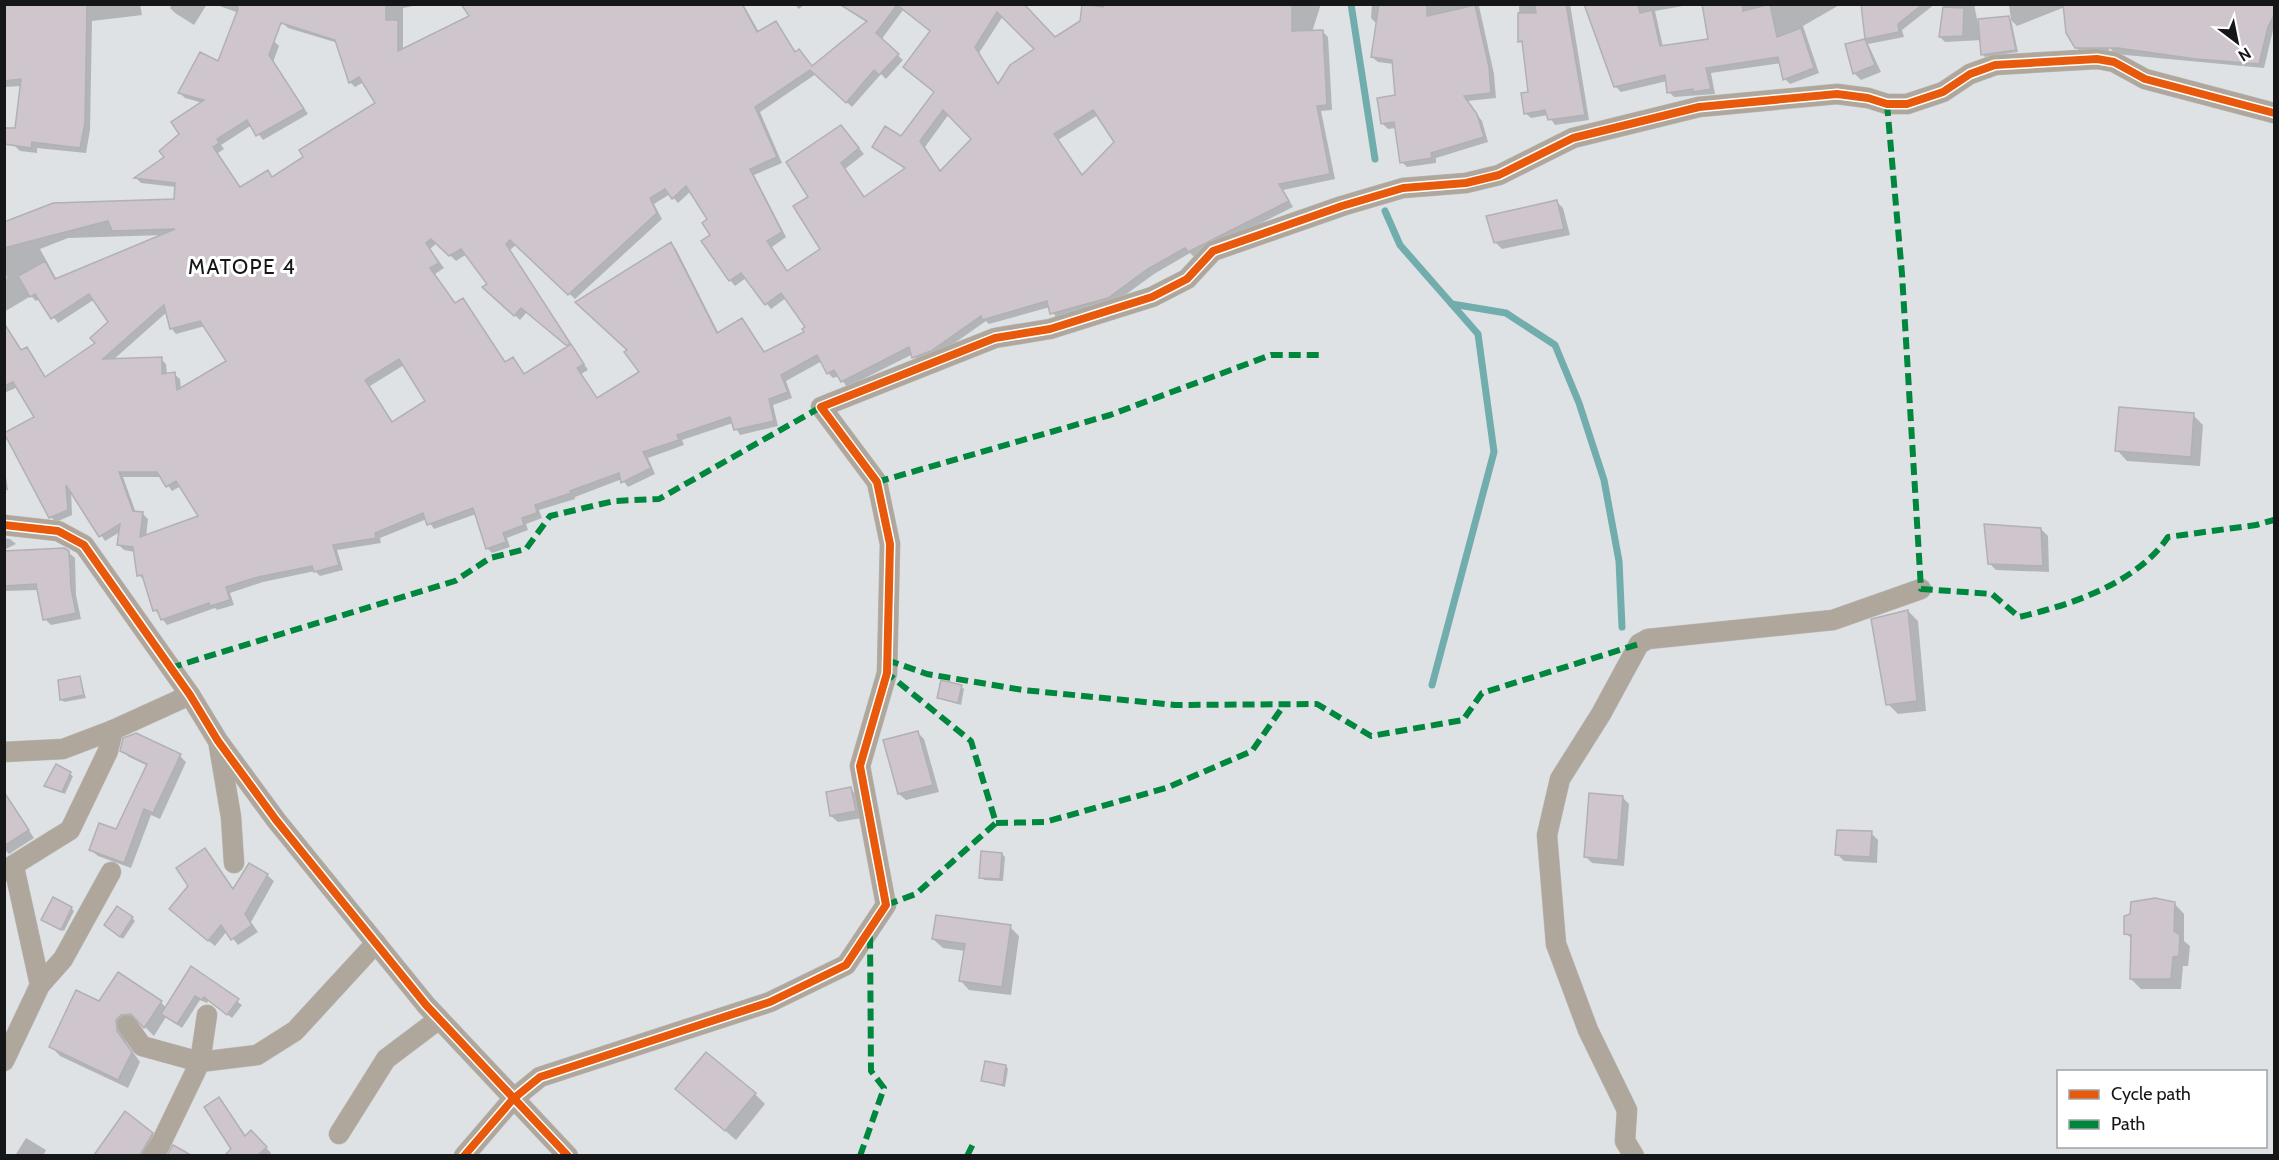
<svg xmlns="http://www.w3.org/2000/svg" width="2279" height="1160" font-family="Cabin,sans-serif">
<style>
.shadow{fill:#0003;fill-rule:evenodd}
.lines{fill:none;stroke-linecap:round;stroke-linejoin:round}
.stream{stroke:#72adae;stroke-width:7}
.building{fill:#cec5cd;stroke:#b1b1b3;stroke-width:1.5;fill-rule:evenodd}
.minor-casing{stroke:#bbbdbf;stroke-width:21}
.minor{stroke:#b0a79c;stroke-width:20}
.quiet{stroke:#00873e;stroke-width:6;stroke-dasharray:12 6;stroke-linecap:butt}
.cycleway-casing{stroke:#fff;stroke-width:11}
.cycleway{stroke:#e8590c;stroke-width:8}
.labels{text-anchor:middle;stroke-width:6;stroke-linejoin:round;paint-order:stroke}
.quarter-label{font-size:21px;letter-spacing:1.5px;fill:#141618;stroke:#fff}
</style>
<rect width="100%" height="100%" fill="#dfe2e5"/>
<g class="shadow">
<polygon points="4,4 140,4 142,15 92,21 90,130 86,153 37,148 37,153 20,151 14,145 22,86 4,87"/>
<polygon points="172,4 207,4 194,25 175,13 170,8"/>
<path d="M214 4H274V41L279 46 273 62 308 114 263 140 252 125 221 145 224 149 218 153 241 188 267 171 273 177 305 157 377 103 364 82 355 87 350 82 338 43 288 28 282 22 290 4H423L403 8V50L497 4H743L759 32 776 22 796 53 799 51 813 68 868 23 849 11 844 4H1023L1055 39 1081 22 1084 4H1321L1312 32 1322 31 1328 37 1332 110 1321 111 1335 179 1283 190 1293 207 1194 257 1190 253 1154 274 1114 303 1057 319 1050 307 989 324 986 321 936 356 919 362 913 354 847 387 839 376 833 378 828 373 822 361 786 381 792 398 773 405 778 426 740 435 733 423 682 440 684 445 648 458 655 474 628 487 622 479 575 497V499L539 510 542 518 526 524 528 530 507 538 510 547 492 553 487 548 476 514 434 529 427 519 380 538 381 543 337 550 343 570 320 576 315 571 263 582 230 593 234 605 217 610 215 608 167 625 155 610 144 580 139 575 135 552 124 550 119 545 120 532 105 541 71 489 72 515 56 522 51 517 36 417 18 387 4 393V322L22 351 27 349 32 354 46 378 98 344 110 322 95 299 58 323 40 299 36 301 31 296 4 312V280L7 278 4 269V223L176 200V187L141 183 136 178 166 157 203 103 185 98 180 93 219 63 239 13ZM903 10 931 32 927 86 935 93 902 138 873 146 906 169 865 199 845 169 864 154 846 132 810 197 822 249 788 272 772 247 786 237 754 175 782 163 760 112 816 74 852 107 881 74 886 79 903 60 881 40ZM1003 16 1036 50 999 85 979 53ZM949 114 973 139 941 172 925 147ZM1098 115 1116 142 1083 176 1058 140ZM691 191 709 220 712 235 703 242 730 280 735 286 746 278 771 309 786 298 807 328 806 333 765 353 742 320 719 334 676 249 671 243 629 350 641 372 598 399 581 374 588 370 510 250 517 244 575 299 662 219 654 204 670 194 678 203ZM165 235 57 280 40 249 68 238ZM437 243 456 261 467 254 489 285 485 287 520 320 527 312 569 347 525 375 513 359 506 363 468 306 463 300 456 305 435 274 444 268 430 249ZM167 312 171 328 176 334 205 326 228 362 181 390 180 379 174 374 167 375 166 364 161 359 113 360ZM404 365 427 401 393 423 370 386ZM123 477H162L172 491 181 486 200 517 146 537 148 519 143 514 136 513Z"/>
<polygon points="794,4 805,4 799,9"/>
<polygon points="1372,4 1489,4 1479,6 1494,74 1496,98 1467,101 1482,121 1488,142 1436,158 1436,163 1407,167 1402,162 1396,128 1388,129 1382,123 1397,97 1394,64 1378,62 1372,57 1377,24 1371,18"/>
<polygon points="1519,4 1570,4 1589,120 1555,125 1548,115 1531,118 1525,113 1530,93 1524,45 1520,41"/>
<polygon points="1585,4 1694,4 1655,11 1663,47 1710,40 1704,4 1841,4 1803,26 1819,73 1790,84 1785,79 1781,63 1711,73 1715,94 1674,97 1669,92 1667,81 1621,92 1615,86"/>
<polygon points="1862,4 1935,4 1902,30 1904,37 1868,44 1881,72 1861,80 1854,73 1847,45 1866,40"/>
<polygon points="1945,4 1974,4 1979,29 2008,17 2011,20 2009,4 2095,4 2110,53 2082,53 2076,47 2065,7 2017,26 2011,20 2018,52 1985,57 1982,54 1982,40 1945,42 1940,37"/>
<polygon points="2109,4 2274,4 2274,26 2264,68 2115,54 2110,48"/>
<polygon points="1556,201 1563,208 1570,235 1502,249 1495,242"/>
<polygon points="2193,415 2203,425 2200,466 2127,461 2117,450"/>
<polygon points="4,464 8,490 4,491"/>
<polygon points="2041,529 2048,536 2049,572 1996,570 1989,563"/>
<polygon points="4,538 10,539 16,544 4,550"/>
<polygon points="68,552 75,558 76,595 81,619 51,625 45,619 39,590 4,591 4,553"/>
<polygon points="1908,611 1918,621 1926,711 1898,714 1888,704"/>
<polygon points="79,678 86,698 64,702 61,699"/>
<polygon points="961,687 964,689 961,705 938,698"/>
<polygon points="917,732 924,739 939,792 906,800 899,794 885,741"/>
<polygon points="122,750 180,756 186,762 160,819 151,815 131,868 98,856 91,850 117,831 148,766 129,757"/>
<polygon points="56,766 73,776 65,794 45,785"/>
<polygon points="851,789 857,796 862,818 838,822 831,816"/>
<polygon points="1622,797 1629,804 1624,866 1592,863 1585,856"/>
<polygon points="10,802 34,838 9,854 4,849 4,805"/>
<polygon points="1871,833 1878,840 1877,863 1844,861 1837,854"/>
<polygon points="205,850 234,890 267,875 274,881 251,922 258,932 238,945 227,931 215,946 177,915"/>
<polygon points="1002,854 1005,857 1003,881 984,880 981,877"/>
<polygon points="2174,903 2184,914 2184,941 2190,946 2188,966 2183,966 2181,989 2141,989 2131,979 2133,940 2126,933"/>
<polygon points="71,908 74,911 64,931 46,922"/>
<polygon points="132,918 135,921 123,939 108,928"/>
<polygon points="1010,927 1019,936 1011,995 969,990 960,980 965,951 943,948 933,939"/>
<polygon points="191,968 242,1005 232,1018 209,1000 207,1003 200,1000 182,1028 166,1017 154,1036 141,1023 130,1024 125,1029 126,1042 140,1062 128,1088 60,1056 51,1046 99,1003 161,1002 166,1008"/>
<polygon points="1006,1066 1008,1069 1005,1087 983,1081"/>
<polygon points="677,1089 755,1094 765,1104 736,1140"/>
<polygon points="219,1099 246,1137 251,1132 271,1153 269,1156 237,1156 206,1108"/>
<polygon points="147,1128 158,1140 149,1156 100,1156 98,1153"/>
<polygon points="26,1138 46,1150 43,1156 16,1154"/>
</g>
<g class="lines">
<g class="stream">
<polyline points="1351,4 1375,159"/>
<polyline points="1385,211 1400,245 1478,334 1494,452 1432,685"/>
<polyline points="1452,304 1506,313 1555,345 1579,403 1604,480 1619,561 1622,627"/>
</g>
</g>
<g class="building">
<polygon points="4,4 87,4 85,123 80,148 32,142 31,148 4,144 4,128 15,128 21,79 4,81"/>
<path d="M237 4H386V20H398V51L469 16 461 4H742L757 32 776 21 795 52 799 49 812 66 867 21 839 4H1024L1055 37 1080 21 1082 4 1103 7V4H1292V31L1323 30 1327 105 1317 106 1330 174 1279 184 1289 201 1188 252 1185 248 1148 269 1108 298 1050 314 1047 301 982 320 981 316 931 351 912 358 909 347 841 382 834 370 827 374 817 355 781 375 788 392 769 399 774 421 734 430 730 417 677 435 679 440 643 452 651 468 621 483 619 473 570 491 571 493 535 505 537 513 522 518 524 525 503 533 506 542 486 549 473 508 427 525 423 513 375 533 376 538 333 545 339 565 314 572 312 566 258 577 226 587 230 600 210 606 209 603 161 620 157 610 153 611 142 575 137 576 133 547 117 545 120 524 99 537 66 485 68 510 49 518 4 433 34 417 13 382 4 386V323L21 350 27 347 45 377 95 343 90 338 108 322 89 294 51 319 35 294 30 297 18 276 45 261 55 279 175 229 112 231 108 221 4 248V222L53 203 174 199 175 183 134 178 164 157 159 151 179 134 171 122 204 100 178 93 200 52 218 61 238 9ZM897 5 930 31 903 67 934 92 901 136 885 126 872 147 905 168 864 197 841 163 859 148 841 125 786 162 808 197 793 206 820 249 787 271 767 241 782 232 750 169 777 157 755 107 810 70 846 103 874 70 879 75 899 54 876 33ZM997 12 1034 49 1010 65 998 84 975 47ZM281 23 335 40 349 83 359 77 375 103 299 150 303 157 272 177 268 170 240 187 213 147 219 143 217 139 247 120 256 136 304 109 269 55ZM943 110 971 139 940 171 920 141ZM1093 110 1114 142 1082 175 1054 134ZM686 186 707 219 702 223 710 235 701 241 729 281 741 273 765 305 781 293 805 327 802 329 804 332 764 352 742 318 717 333 671 242 575 302 627 350 624 352 639 372 597 398 577 368 584 364 571 344 524 374 513 357 505 362 463 298 455 303 430 268 439 263 426 243 431 239 449 256 461 249 487 284 482 287 514 316 521 308 567 346 570 343 506 244 510 240 568 295 657 213 650 198 665 189 672 199ZM164 305 170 329 200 321 226 361 177 390 175 372 162 374V357L103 359ZM399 359 425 401 392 422 365 380ZM119 472H157L166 487 176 481 198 516 140 537 143 512 133 511Z"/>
<polygon points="1379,4 1427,4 1427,16 1475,5 1489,67 1491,93 1464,96 1477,114 1484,137 1431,153 1432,158 1400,163 1394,122 1381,124 1377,98 1395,95 1392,60 1371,57"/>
<polygon points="1535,4 1566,4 1585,115 1548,120 1545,110 1524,114 1521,93 1528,92 1522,41 1518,42 1518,13 1536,13"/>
<polygon points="1584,4 1638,4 1640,13 1652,10 1660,46 1708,39 1702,4 1742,4 1743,11 1770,4 1777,37 1801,28 1814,68 1783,80 1778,57 1706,68 1711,89 1693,92 1693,89 1667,93 1665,75 1614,87"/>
<polygon points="1861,4 1923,4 1898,24 1899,32 1865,39"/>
<polygon points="2063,4 2274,4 2274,15 2268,27 2259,64 2196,59 2118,48 2075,48 2066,33"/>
<polygon points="1943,7 1964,8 1963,36 1939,37"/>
<polygon points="2009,16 2016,50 1981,55 1978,19"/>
<polygon points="1865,39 1875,65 1853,74 1845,44"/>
<polygon points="1557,200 1564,229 1494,243 1486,216"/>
<polygon points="2119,407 2194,413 2191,457 2115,451"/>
<polygon points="1984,524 2041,528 2043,566 1988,564"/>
<polygon points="64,548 69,551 71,588 76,613 43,620 36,584 4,586 4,551"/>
<polygon points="1908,610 1917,701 1886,705 1871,619"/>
<polygon points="80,676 84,695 60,700 58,680"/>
<polygon points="941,680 962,685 958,703 937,698"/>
<polygon points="918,731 933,785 898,794 883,740"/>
<polygon points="136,733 181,754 153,813 144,809 124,863 89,850 99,823 116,829 147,764 120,751 123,738"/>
<polygon points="56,764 71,772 62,792 44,786"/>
<polygon points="851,787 856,811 830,816 826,792"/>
<polygon points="4,792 29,830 4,846"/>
<polygon points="1589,793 1623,796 1618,860 1584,857"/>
<polygon points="1837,830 1872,831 1870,857 1835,855"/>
<polygon points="205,848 233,889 249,863 268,874 245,914 252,925 231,940 221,925 208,941 169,909 188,886 176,868"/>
<polygon points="981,851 1002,853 1000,879 979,878"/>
<polygon points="53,897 72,907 61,930 41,920"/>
<polygon points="2155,898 2175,902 2174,931 2180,935 2179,956 2173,957 2171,979 2130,979 2131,935 2124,934 2124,916 2130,914 2131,902"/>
<polygon points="117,906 133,917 120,937 104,925"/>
<polygon points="936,915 1011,925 1002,987 959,981 965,944 932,939"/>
<polygon points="191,966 239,999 227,1015 204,997 202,1000 195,996 177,1024 161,1014"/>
<polygon points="118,972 162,1001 144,1028 131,1014 121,1015 116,1020 117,1031 132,1052 118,1080 49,1047 76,990 99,1001"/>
<polygon points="706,1052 756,1093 725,1131 675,1089"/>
<polygon points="985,1061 1006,1065 1003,1085 981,1081"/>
<polygon points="219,1097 245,1136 251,1130 267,1147 258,1155 225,1155 231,1149 204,1107"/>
<polygon points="125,1111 153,1133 140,1155 94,1155"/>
<polygon points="173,1145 191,1155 167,1155"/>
</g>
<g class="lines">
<g class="minor-casing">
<g id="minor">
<polyline points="4,525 58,531 84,545 190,695 218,741 276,820 426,1005 568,1156"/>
<polyline points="219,746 231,817 234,863"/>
<polyline points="4,752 63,749 113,730 190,695"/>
<polyline points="4,871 70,830 108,751 113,730"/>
<polyline points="40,985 63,959 111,872"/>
<polyline points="127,1025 142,1046 200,1062 207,1015"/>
<polyline points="4,1061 40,985 14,867"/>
<polyline points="339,1134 386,1059 439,1019"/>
<polyline points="152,1156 160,1145 200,1062 257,1055 295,1031 376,943"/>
<polyline points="464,1156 513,1099 540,1077 770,1002 846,965 886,905 860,766 887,673 890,544 877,482 821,407 995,338 1050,329 1152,297 1187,279 1213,251 1342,206 1403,188 1466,183 1499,175 1573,138 1699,107 1837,94 1868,98 1887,104 1907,104 1943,92 1970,74 1995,65 2097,59 2114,62 2145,79 2274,113"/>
<polyline points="1634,1156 1625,1141 1627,1110 1588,1030 1556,944 1547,835 1560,779 1601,714 1639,644 1648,639 1833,620 1921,589"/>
</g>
</g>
<use href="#minor" class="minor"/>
<g class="quiet">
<path d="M1887 104 1902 274 1921 589 1992 594 2019 617C2071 605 2137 583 2168 537L2256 525 2274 520"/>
<polyline points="877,482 1110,415 1271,355 1323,355"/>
<polyline points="887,660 927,674 1023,690 1175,705 1317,704 1371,736 1463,720 1482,693 1639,644"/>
<polyline points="170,668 455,581 490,558 526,549 550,516 614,501 659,499 821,407"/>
<polyline points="996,823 1045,822 1166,788 1252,751 1284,705"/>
<polyline points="886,905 916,894 996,823 971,741 887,673"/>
<polyline points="860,1156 884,1088 871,1071 870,933"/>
<polyline points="967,1156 974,1142"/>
</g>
<g class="cycleway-casing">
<g id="cycleway">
<polyline points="4,525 58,531 84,545 190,695 218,741 276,820 426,1005 568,1156"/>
<polyline points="464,1156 513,1099 540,1077 770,1002 846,965 886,905 860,766 887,673 890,544 877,482 821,407 995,338 1050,329 1152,297 1187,279 1213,251 1342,206 1403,188 1466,183 1499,175 1573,138 1699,107 1837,94 1868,98 1887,104 1907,104 1943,92 1970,74 1995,65 2097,59 2114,62 2145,79 2274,113"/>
</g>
</g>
<use href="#cycleway" class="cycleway"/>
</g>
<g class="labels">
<g class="quarter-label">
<text x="242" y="274">MATOPE 4</text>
</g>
</g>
<rect width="2279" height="1160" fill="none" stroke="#141618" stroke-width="12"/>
<rect x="2057" y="1070" width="210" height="78" fill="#ffffff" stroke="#a1a2a3" stroke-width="1.5"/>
<rect x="2069" y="1090" width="30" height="9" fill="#e8590c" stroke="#a1a2a3" stroke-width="1.5"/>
<text x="2111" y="1100" font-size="18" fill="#141618">Cycle path</text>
<rect x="2069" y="1120" width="30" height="9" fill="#00873e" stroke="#a1a2a3" stroke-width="1.5"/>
<text x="2111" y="1130" font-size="18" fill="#141618">Path</text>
<g transform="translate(2237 42) rotate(148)" stroke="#ffffff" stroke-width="4.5" paint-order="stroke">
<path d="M0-4.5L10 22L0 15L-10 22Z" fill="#141618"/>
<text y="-9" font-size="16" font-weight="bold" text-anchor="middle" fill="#141618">N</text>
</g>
</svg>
